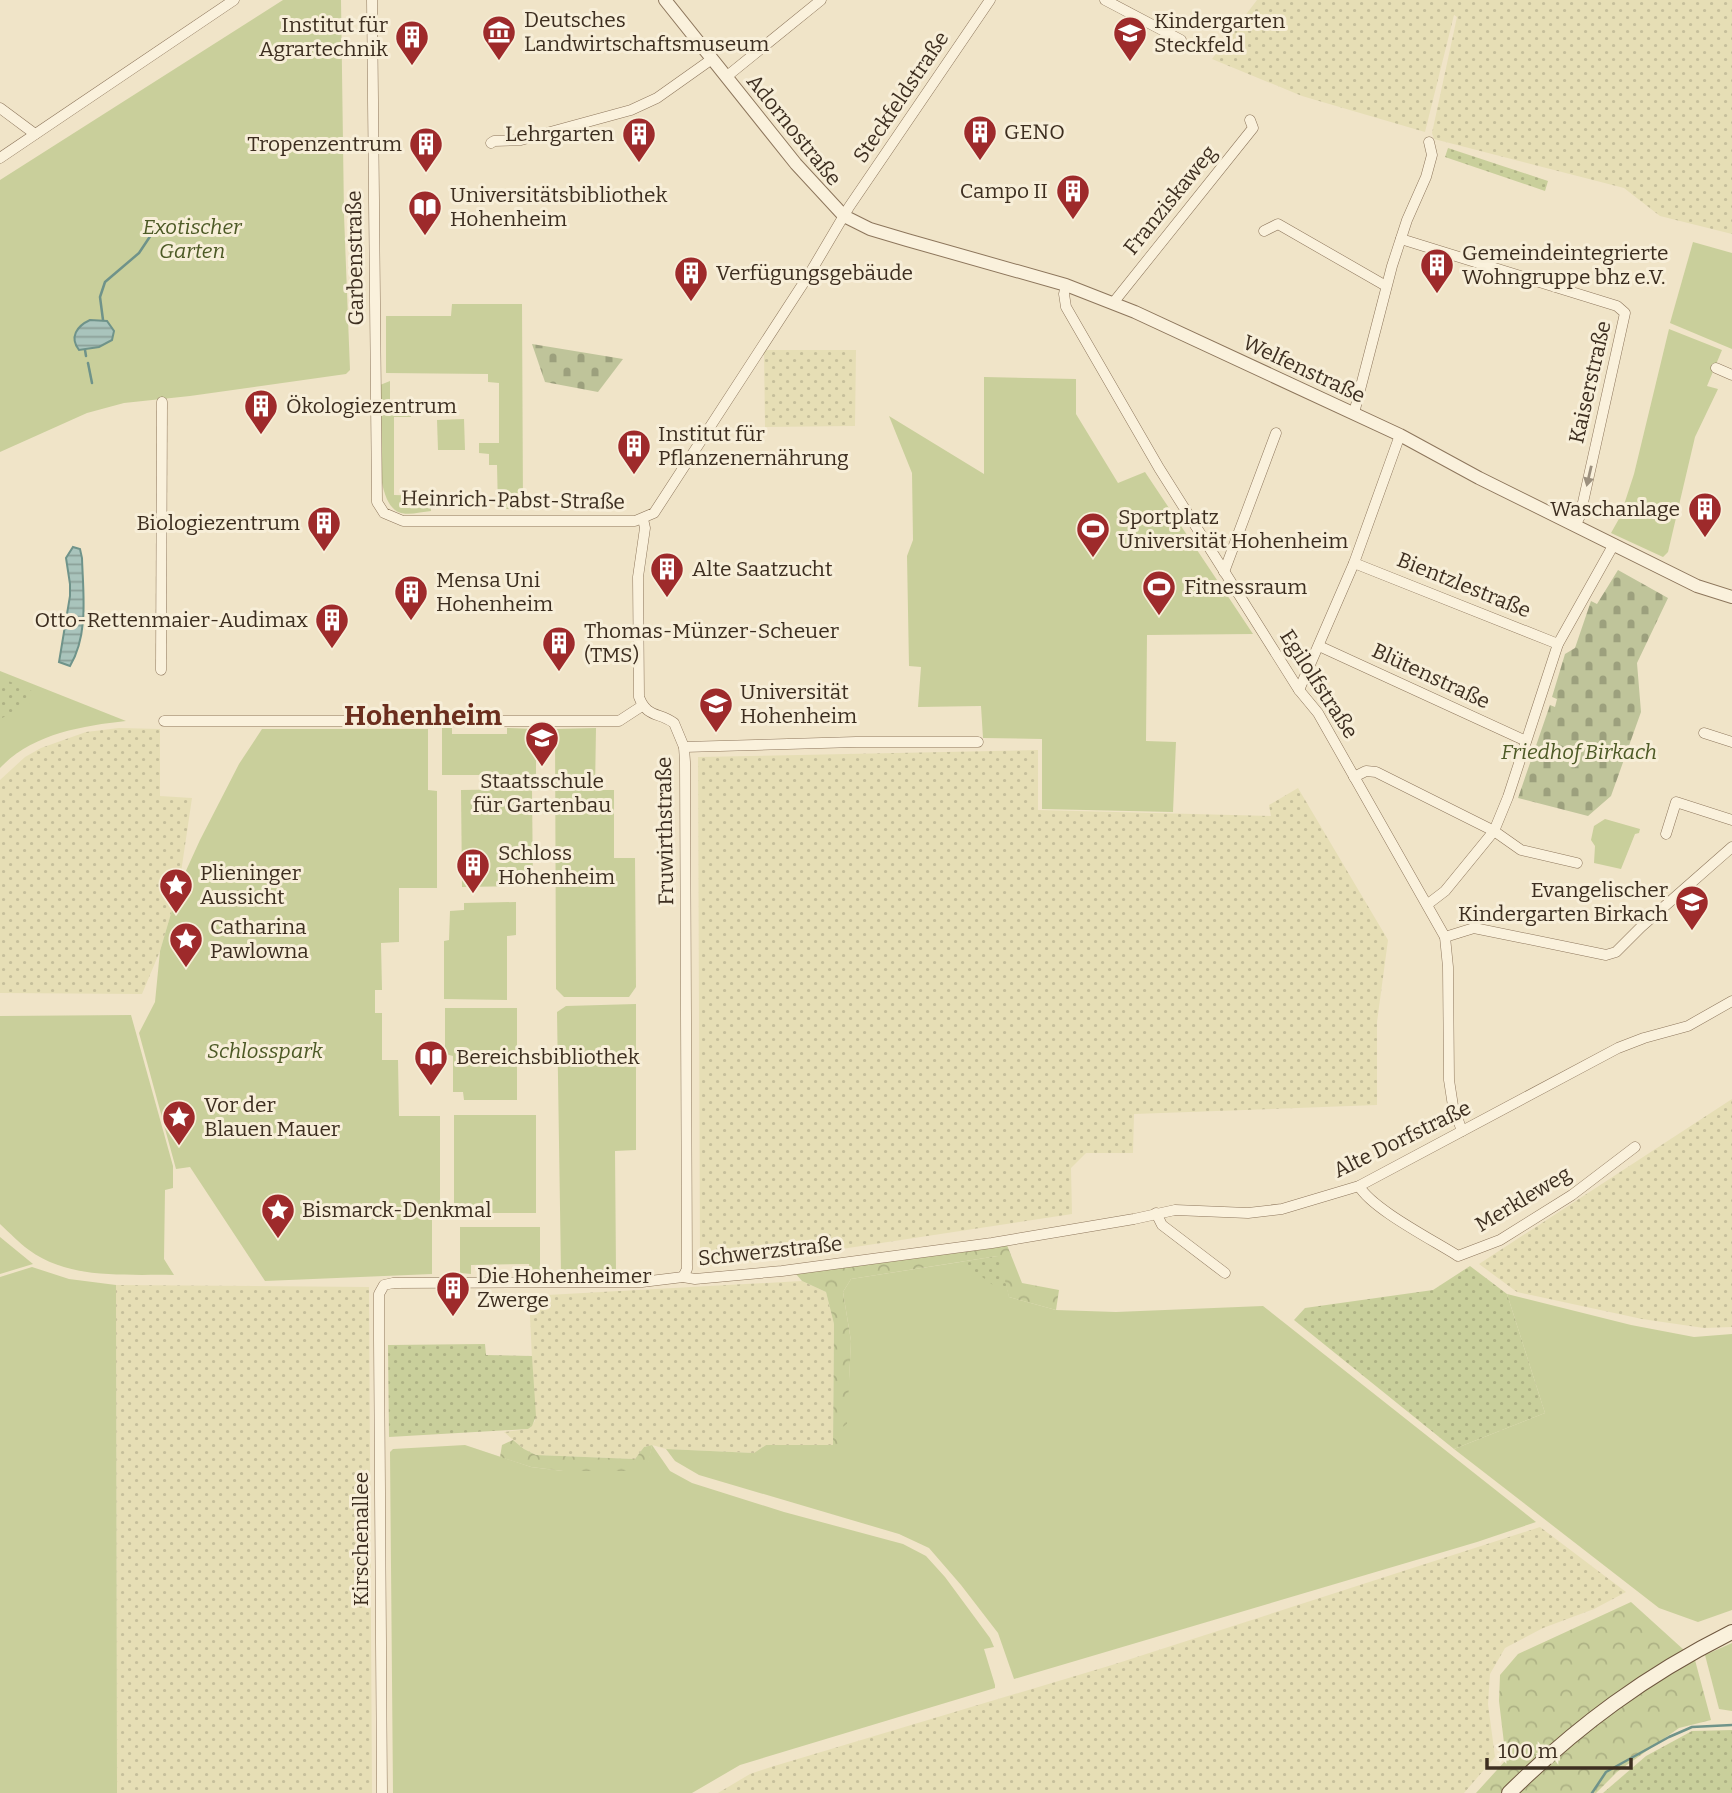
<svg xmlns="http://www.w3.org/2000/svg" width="1732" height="1793" font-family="Bitter,serif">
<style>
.farmland{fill:url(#farmland-dots)}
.green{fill:#c9cf9b}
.forest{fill:url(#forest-crowns)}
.cemetery{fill:url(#cemetery-stones)}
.garden{fill:url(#garden-dots)}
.water{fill:url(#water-rules);stroke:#6f938a;stroke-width:2}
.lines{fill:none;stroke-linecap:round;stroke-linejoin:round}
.stream{stroke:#6f938a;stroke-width:2.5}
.minor-casing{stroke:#8d765c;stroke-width:11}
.tertiary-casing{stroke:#8d765c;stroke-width:14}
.secondary-casing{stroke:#6f573f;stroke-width:16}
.minor{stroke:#faf1dc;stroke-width:10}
.tertiary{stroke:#faf1dc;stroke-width:12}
.secondary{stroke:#faf1dc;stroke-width:14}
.oneway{fill:#9c907e}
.labels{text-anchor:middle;stroke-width:6;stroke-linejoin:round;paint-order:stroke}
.poi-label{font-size:21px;fill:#3d2e20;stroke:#f7eed8;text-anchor:start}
.street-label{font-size:21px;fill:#3d2e20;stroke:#f7eed8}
.park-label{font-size:21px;font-style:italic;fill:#4d5a26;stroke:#f7eed8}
.district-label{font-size:28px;font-weight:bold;fill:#6b2e1e;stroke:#f7eed8}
</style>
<defs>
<pattern id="farmland-dots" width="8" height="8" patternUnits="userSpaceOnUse" patternTransform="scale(1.75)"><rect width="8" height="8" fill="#e6deb5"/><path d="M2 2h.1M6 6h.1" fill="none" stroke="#c6bf9b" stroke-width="1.8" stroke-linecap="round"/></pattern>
<pattern id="forest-crowns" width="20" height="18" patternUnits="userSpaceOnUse" patternTransform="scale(1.75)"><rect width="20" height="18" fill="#c9cf9b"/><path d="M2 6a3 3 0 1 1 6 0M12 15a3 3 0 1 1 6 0" fill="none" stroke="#aeb285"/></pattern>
<pattern id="cemetery-stones" width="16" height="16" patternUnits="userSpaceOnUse" patternTransform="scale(1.75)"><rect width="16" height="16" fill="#bfc49a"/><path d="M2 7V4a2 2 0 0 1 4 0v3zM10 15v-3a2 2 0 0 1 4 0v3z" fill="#9ca07d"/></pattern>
<pattern id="garden-dots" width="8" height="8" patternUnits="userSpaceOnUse" patternTransform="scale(1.75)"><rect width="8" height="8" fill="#c9cf9b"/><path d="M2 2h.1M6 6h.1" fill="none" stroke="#aeb285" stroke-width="1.8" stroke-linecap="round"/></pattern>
<pattern id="water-rules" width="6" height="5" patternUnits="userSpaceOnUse" patternTransform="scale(1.75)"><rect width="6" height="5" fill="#a9c4bc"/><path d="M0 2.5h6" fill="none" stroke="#8ba098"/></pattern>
</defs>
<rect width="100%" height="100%" fill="#f0e4c8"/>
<g class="farmland">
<polygon points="1257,0 1732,0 1732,234 1660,216 1624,188 1434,139 1432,133 1457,17 1454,15 1425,132 1302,96 1212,59"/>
<polygon points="764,350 856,350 855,426 765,427"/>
<polygon points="119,728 160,729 160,796 192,798 179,886 160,951 142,994 0,993 0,780 25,757 41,748 86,732"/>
<polygon points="1038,750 1038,810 1271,816 1269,805 1298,788 1388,940 1377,1022 1377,1105 1134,1114 1133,1153 1086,1153 1071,1168 1072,1214 769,1260 700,1267 698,757"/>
<polygon points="1732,1099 1732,1327 1704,1328 1642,1319 1517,1292 1479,1264"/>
<polygon points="802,1281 826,1292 834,1324 833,1445 766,1445 754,1453 666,1449 652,1445 644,1447 635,1459 536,1455 524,1449 504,1432 528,1429 535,1421 529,1296"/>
<polygon points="116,1285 369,1287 372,1793 117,1793"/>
<polygon points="1540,1527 1626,1592 1594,1609 1543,1628 1505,1648 1490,1674 1488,1704 1495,1757 1464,1793 718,1793 750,1774 771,1767 1112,1665"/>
</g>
<g class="green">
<polygon points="283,0 341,0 344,215 350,370 346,374 190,396 124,403 87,413 0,452 0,180"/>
<polygon points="1693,242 1732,253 1732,349 1670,323"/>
<polygon points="452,304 522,304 523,509 498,509 497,465 489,465 489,454 479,453 479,443 499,443 499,383 488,382 488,374 386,373 386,316 451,316"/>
<polygon points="1669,329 1722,350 1707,386 1718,389 1695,437 1668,552 1663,557 1611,533 1620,517 1634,474"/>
<polygon points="984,377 1076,379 1076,414 1118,483 1145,472 1253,634 1147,635 1146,741 1176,742 1173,812 1042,809 1042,739 983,738 981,706 918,707 921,667 909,666 907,556 913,540 912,473 889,416 984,474"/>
<path d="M390 381V400H411V417H394V495L430 496 431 511C421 512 407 516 398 512 371 498 380 412 380 385Z"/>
<polygon points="464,419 465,450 438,450 437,420"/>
<path d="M0 671 126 721C81 726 32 734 0 768Z"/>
<polygon points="442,728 452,728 452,734 507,734 507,728 536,729 536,775 442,775"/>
<polygon points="596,728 595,790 614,790 614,858 635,858 636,987 629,997 564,997 556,989 555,729"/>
<polygon points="262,729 428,729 428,790 437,791 437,888 399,888 399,942 381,943 382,990 375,990 375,1013 382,1013 382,1060 398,1060 399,1116 440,1116 440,1214 432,1214 432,1274 265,1281 190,1167 176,1169 139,1033 155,1002 160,951 179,886 200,840 239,764"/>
<polygon points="532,789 533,886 462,887 461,790"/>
<polygon points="1605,819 1640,829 1639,833 1635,834 1621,869 1594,863 1595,846 1591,840 1594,826"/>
<polygon points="516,902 516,935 507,936 507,1000 444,999 444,941 449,940 450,911 464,910 464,903"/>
<polygon points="636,1004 636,1150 615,1151 616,1272 561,1273 557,1012 566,1006"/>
<polygon points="445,1008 517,1008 517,1100 464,1100 463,1092 453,1092 453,1056 445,1054"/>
<path d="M131 1015 173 1166V1188L165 1190 164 1259 174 1275C127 1274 69 1280 29 1250 19 1243 10 1233 0 1224V1016Z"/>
<rect x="454" y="1115" width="82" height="98"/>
<polygon points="460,1227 540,1227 540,1272 530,1272 529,1264 471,1265 471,1274 460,1273"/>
<polygon points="0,1237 33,1264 0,1274"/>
<polygon points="999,1256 1009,1297 1056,1310 1116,1312 1263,1306 1536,1522 1477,1542 1014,1679 998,1633 961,1585 929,1548 899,1534 699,1475 675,1461 666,1449 754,1453 766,1445 847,1445 841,1436 841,1428 849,1380 851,1341 843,1292 851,1279"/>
<polygon points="32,1267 69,1279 116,1285 117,1793 0,1793 0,1277"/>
<polygon points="1507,1294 1631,1325 1694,1337 1732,1334 1732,1610 1698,1622 1659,1608 1454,1449 1545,1413"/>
<polygon points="465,1445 531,1467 563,1471 646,1471 652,1445 670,1471 692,1483 784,1512 903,1544 926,1556 945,1577 990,1638 994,1647 984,1649 995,1685 995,1688 740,1765 692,1793 393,1793 390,1452 393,1449"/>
<polygon points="1732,1643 1732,1711 1719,1709 1705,1655"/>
</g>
<g class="forest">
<polygon points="1007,1245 1022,1283 1059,1290 1056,1310 1009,1297 998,1256 851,1279 843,1292 851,1341 847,1424 841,1428 842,1436 848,1437 847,1445 833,1445 834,1324 826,1292 802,1281 796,1274"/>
<polygon points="513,1440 524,1449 536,1455 635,1459 644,1447 652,1445 647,1471 563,1471 531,1467 500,1457 502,1445"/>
<polygon points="1631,1602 1695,1660 1711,1720 1679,1728 1617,1772 1596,1793 1476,1793 1506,1760 1499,1701 1500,1675 1518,1654"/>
</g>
<g class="cemetery">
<polygon points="532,344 623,359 598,392 545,382"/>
<polygon points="1618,570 1668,598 1637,663 1641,712 1611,796 1588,816 1518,798 1550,705 1555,707 1557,699 1552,697 1565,654 1575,648 1591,601 1597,604"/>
</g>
<g class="garden">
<polygon points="1448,148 1548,181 1545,191 1445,157"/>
<polygon points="4,679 34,692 29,705 2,718 0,690"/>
<polygon points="999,1256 1009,1297 962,1262"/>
<polygon points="1470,1266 1507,1294 1545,1413 1454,1449 1294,1320 1305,1308 1433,1290"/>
<polygon points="485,1344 486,1355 532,1356 536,1416 532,1426 528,1429 389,1437 388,1345"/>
<polygon points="1732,1730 1732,1793 1603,1793 1646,1756 1692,1731"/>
</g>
<g class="water">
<path d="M90 320 107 321 114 331 112 340 99 347 79 350C69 337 77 326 90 320Z"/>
<path d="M73 547 80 549 82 558C83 593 89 634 70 666L59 662 70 596V584L66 558Z"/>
</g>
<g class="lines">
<g class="stream">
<polyline points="103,320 100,297 105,282 139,253 151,235"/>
<polyline points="85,350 86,356"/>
<polyline points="88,363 92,383"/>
<polyline points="1592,1793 1606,1772 1669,1737 1692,1727 1732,1725"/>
</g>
<g class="minor-casing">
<g id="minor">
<polyline points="372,0 377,502 384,513 403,521 635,521 654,513 810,273 849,207 990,0"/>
<polyline points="1105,0 1181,40"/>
<polyline points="726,77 821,0"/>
<polyline points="0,108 35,134"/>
<polyline points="491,143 494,141 521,140 631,110 657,98 712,59"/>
<polyline points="0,158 234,0"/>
<polyline points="1264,231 1278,224 1386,286"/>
<polyline points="1401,239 1617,306 1625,313 1580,516 1575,526"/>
<polyline points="1066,285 1064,294 1066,307 1159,468 1299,690 1318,713 1445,937 1448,967 1449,1080 1453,1106 1462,1131"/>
<polyline points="1113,303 1253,128 1250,120"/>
<polyline points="1716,368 1732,375"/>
<polyline points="1354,413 1392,266 1407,220 1426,177 1432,155 1429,142"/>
<path d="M643 519 645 528 638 577 639 697C647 718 659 712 674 723L684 747 685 762 687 1269 683 1277"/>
<polyline points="1354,563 1558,644"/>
<polyline points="1224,572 1276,433"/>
<polyline points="1319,646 1526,741"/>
<polyline points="161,670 162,402"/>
<polyline points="1299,690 1354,563 1400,435"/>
<polyline points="164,721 619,721 642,706"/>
<polyline points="1704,733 1732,742"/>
<polyline points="684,747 856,742 978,742"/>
<polyline points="1354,777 1366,771 1376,772 1494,831 1521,850 1577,863"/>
<polyline points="1666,834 1676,802 1732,820"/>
<polyline points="1428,904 1445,891 1494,831 1508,797 1558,644 1614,544"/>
<polyline points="1445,937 1474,928 1606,955 1616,952 1641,927 1732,847"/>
<path d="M1359 1186C1372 1209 1433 1240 1458 1256L1500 1240 1572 1195 1635 1147"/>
<polyline points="1156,1213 1162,1225 1225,1273"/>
<polyline points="382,1793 379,1340 379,1294 384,1285 393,1283 642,1282 683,1277 695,1279 782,1271 992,1243 1134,1219 1175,1210 1248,1213 1282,1209 1359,1186 1618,1048 1644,1038 1688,1026 1732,1001"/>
</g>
</g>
<g class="tertiary-casing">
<polyline id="tertiary" points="665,0 796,164 844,216 870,229 907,240 1066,285 1135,312 1400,435 1479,478 1697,586 1732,597"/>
</g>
<g class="secondary-casing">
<path id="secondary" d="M1509 1793C1577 1726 1646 1675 1732 1632"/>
</g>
<use href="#minor" class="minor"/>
<use href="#tertiary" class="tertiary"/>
<use href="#secondary" class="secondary"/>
</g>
<defs><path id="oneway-solid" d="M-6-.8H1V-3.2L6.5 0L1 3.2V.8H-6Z" transform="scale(1.75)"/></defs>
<use class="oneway" href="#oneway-solid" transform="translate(1589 476) rotate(103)"/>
<defs>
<g id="museum-pin" transform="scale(1.75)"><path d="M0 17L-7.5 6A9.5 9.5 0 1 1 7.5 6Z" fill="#9e2a2b" stroke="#f7eed8"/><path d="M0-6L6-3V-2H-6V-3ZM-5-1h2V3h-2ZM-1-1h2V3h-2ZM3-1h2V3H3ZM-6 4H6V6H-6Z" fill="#fff"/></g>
<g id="school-pin" transform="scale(1.75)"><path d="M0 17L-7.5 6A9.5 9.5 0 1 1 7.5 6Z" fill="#9e2a2b" stroke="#f7eed8"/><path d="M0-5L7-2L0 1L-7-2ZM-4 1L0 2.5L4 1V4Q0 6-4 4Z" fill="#fff"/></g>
<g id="building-pin" transform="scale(1.75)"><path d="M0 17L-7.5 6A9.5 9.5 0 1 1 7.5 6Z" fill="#9e2a2b" stroke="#f7eed8"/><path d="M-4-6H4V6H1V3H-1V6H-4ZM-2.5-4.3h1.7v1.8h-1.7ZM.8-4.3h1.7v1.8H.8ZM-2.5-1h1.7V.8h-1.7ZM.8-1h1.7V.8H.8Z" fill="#fff"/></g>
<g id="library-pin" transform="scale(1.75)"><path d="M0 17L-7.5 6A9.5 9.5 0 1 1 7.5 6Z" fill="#9e2a2b" stroke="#f7eed8"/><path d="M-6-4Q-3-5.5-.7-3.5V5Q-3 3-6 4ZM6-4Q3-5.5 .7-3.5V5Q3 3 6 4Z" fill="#fff"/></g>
<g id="stadium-pin" transform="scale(1.75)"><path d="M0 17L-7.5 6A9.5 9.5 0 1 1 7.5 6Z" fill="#9e2a2b" stroke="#f7eed8"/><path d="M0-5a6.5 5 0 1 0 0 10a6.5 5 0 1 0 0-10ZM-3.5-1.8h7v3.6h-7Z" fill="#fff"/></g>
<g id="university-pin" transform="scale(1.75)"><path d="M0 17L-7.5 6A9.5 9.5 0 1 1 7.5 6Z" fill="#9e2a2b" stroke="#f7eed8"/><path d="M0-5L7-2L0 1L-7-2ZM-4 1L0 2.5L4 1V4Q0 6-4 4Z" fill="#fff"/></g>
<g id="sight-pin" transform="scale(1.75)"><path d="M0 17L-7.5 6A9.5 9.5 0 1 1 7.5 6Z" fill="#9e2a2b" stroke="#f7eed8"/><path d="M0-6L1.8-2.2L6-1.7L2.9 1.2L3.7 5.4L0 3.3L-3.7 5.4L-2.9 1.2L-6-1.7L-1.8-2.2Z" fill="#fff"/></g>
</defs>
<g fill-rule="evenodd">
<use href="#museum-pin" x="499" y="32"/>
<use href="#school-pin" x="1130" y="33"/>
<use href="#building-pin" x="412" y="37"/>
<use href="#building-pin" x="980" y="132"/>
<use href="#building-pin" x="639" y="134"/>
<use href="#building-pin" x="426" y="144"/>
<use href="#building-pin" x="1073" y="191"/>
<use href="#library-pin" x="425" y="207"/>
<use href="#building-pin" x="1437" y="265"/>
<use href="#building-pin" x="691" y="273"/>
<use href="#building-pin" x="261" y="406"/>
<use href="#building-pin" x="634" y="446"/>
<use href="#building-pin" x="1705" y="509"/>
<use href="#building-pin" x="324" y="523"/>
<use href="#stadium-pin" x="1093" y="529"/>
<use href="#building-pin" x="667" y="569"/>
<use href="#stadium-pin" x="1159" y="587"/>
<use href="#building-pin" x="411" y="592"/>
<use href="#building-pin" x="332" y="620"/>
<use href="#building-pin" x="559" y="643"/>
<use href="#university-pin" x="716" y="704"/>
<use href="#university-pin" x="542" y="738"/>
<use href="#building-pin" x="473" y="865"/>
<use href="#sight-pin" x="176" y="885"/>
<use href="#school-pin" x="1692" y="902"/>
<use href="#sight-pin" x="186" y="939"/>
<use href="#library-pin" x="431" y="1057"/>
<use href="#sight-pin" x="179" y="1117"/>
<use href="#sight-pin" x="278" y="1210"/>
<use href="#building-pin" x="453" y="1288"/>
</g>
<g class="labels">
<g class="poi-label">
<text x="524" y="27">Deutsches<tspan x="524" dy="24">Landwirtschaftsmuseum</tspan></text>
<text x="1154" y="28">Kindergarten<tspan x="1154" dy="24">Steckfeld</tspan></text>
<text x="388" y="32" text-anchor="end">Institut für<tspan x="388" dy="24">Agrartechnik</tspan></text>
<text x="1004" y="139">GENO</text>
<text x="614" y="141" text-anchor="end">Lehrgarten</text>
<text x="402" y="151" text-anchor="end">Tropenzentrum</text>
<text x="1048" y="198" text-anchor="end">Campo II</text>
<text x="450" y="202">Universitätsbibliothek<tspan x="450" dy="24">Hohenheim</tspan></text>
<text x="1462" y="260">Gemeindeintegrierte<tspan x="1462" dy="24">Wohngruppe bhz e.V.</tspan></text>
<text x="716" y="280">Verfügungsgebäude</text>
<text x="286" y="413">Ökologiezentrum</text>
<text x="658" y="441">Institut für<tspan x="658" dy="24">Pflanzenernährung</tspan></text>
<text x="1680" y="516" text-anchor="end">Waschanlage</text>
<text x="1118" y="524">Sportplatz<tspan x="1118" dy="24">Universität Hohenheim</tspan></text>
<text x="300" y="530" text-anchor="end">Biologiezentrum</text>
<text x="692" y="576">Alte Saatzucht</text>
<text x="436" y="587">Mensa Uni<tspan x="436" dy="24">Hohenheim</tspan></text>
<text x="1184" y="594">Fitnessraum</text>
<text x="308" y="627" text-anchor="end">Otto-Rettenmaier-Audimax</text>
<text x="584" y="638">Thomas-Münzer-Scheuer<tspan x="584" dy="24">(TMS)</tspan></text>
<text x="740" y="699">Universität<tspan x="740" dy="24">Hohenheim</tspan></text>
<text x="542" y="788" text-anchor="middle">Staatsschule<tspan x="542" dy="24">für Gartenbau</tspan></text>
<text x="498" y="860">Schloss<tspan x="498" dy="24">Hohenheim</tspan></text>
<text x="200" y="880">Plieninger<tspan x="200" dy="24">Aussicht</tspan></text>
<text x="1668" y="897" text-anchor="end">Evangelischer<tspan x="1668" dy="24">Kindergarten Birkach</tspan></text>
<text x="210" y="934">Catharina<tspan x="210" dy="24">Pawlowna</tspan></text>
<text x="456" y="1064">Bereichsbibliothek</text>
<text x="204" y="1112">Vor der<tspan x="204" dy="24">Blauen Mauer</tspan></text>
<text x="302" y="1217">Bismarck-Denkmal</text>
<text x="477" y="1283">Die Hohenheimer<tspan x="477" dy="24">Zwerge</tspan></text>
</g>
<g class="street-label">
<text transform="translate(901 97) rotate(-56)" y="7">Steckfeldstraße</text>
<text transform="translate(794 130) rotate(51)" y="7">Adornostraße</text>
<text transform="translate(1170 200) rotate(-51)" y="7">Franziskaweg</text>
<text transform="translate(355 258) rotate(-91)" y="7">Garbenstraße</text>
<text transform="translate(1304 369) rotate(25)" y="7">Welfenstraße</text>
<text transform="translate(1590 382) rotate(-77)" y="7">Kaiserstraße</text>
<text transform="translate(513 500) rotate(1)" y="7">Heinrich-Pabst-Straße</text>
<text transform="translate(1464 585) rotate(22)" y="7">Bientzlestraße</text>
<text transform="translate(1431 676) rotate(25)" y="7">Blütenstraße</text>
<text transform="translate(1319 684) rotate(57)" y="7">Egilolfstraße</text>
<text transform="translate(665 831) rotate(-91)" y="7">Fruwirthstraße</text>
<text transform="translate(1402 1139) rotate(-26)" y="7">Alte Dorfstraße</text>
<text transform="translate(1523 1199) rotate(-31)" y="7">Merkleweg</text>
<text transform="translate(770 1251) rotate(-6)" y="7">Schwerzstraße</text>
<text transform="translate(361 1539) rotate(-90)" y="7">Kirschenallee</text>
</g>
<g class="park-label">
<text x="192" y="234">Exotischer<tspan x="192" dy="24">Garten</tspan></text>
<text x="1579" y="759">Friedhof Birkach</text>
<text x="265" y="1058">Schlosspark</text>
</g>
<g class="district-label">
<text x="423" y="725">Hohenheim</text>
</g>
</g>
<path d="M1487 1758v10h144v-10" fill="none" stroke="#3d2e20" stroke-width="3.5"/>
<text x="1498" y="1758" font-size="21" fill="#3d2e20" stroke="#f7eed8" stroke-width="5" paint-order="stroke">100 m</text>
</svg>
